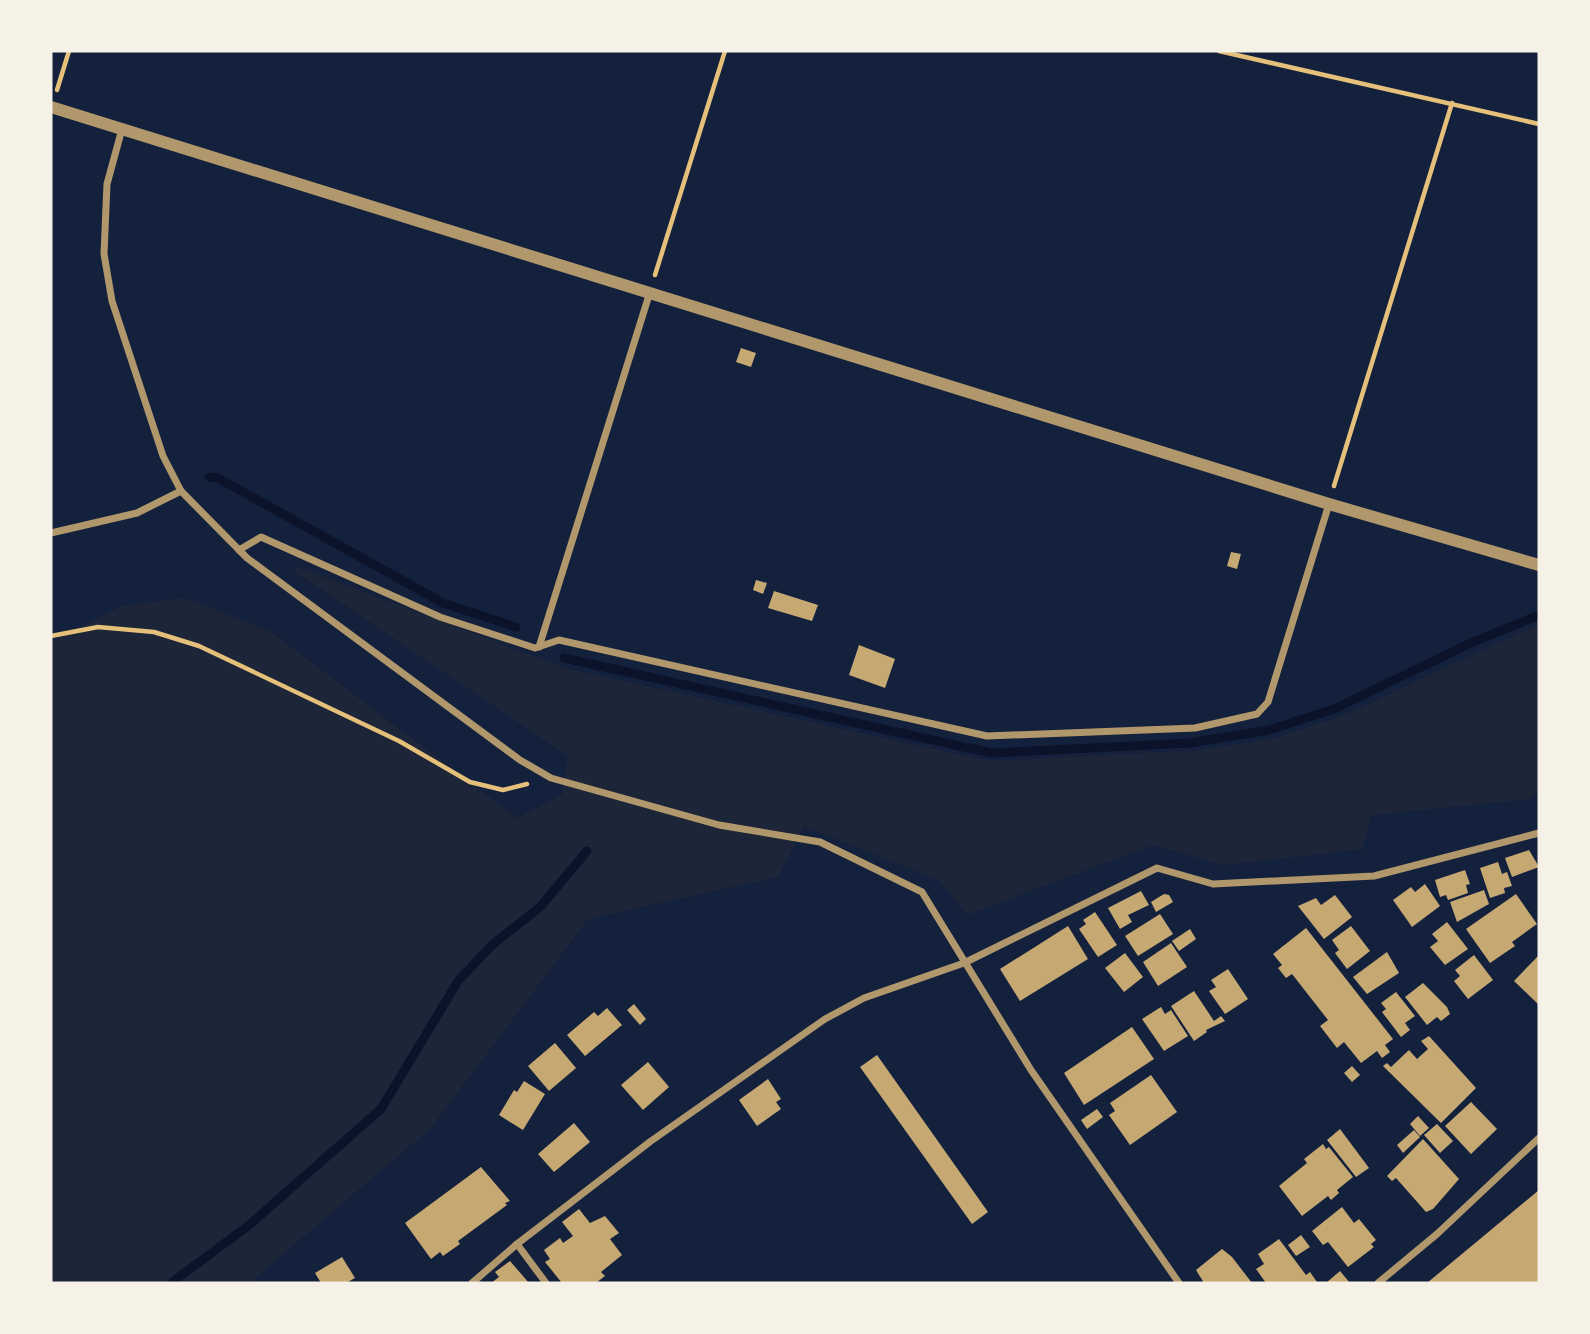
<svg xmlns="http://www.w3.org/2000/svg" width="1590" height="1334" font-family="Barlow,sans-serif">
<style>
.green{fill:#1d2539}
.lines{fill:none;stroke-linecap:round;stroke-linejoin:round}
.stream{stroke:#0b132b;stroke-width:9}
.building{fill:#c6a872}
.path{stroke:#e5c07b;stroke-width:4.5}
.minor{stroke:#b1986c;stroke-width:7}
.tertiary{stroke:#b1986c;stroke-width:12}
</style>
<rect width="100%" height="100%" fill="#14213d"/>
<polygon class="green" points="298,567 565,668 989,761 1200,750 1275,738 1344,715 1539,624 1539,788 1531,799 1371,815 1362,849 1224,865 1153,845 967,915 939,880 804,826 778,877 588,919 430,1129 249,1283 51,1283 51,642 122,606 185,598 270,631 517,818 562,795 568,756 294,571"/>
<g class="lines">
<g class="stream">
<polyline points="209,477 218,478 443,603 516,627"/>
<polyline points="564,658 991,753 1190,743 1269,730 1334,709 1473,642 1539,615"/>
<polyline points="171,1283 248,1226 381,1109 458,981 493,944 540,907 587,851"/>
</g>
</g>
<g class="building">
<polygon points="741,348 756,353 751,367 736,362"/>
<polygon points="1231,552 1241,554 1237,569 1227,566"/>
<polygon points="756,580 767,583 763,594 753,590"/>
<polygon points="774,591 818,605 812,621 768,608"/>
<polygon points="859,645 895,659 885,688 849,675"/>
<polygon points="1529,850 1539,867 1512,877 1505,858"/>
<polygon points="1498,862 1502,874 1507,872 1512,886 1504,888 1505,893 1490,898 1480,868"/>
<polygon points="1465,870 1470,884 1466,885 1468,893 1448,900 1446,895 1440,897 1435,880"/>
<polygon points="1425,884 1440,906 1412,927 1393,900 1411,887 1415,892"/>
<polygon points="1484,890 1489,904 1457,922 1450,902"/>
<polygon points="1141,891 1149,905 1128,915 1132,922 1120,929 1108,908"/>
<polygon points="1164,894 1169,895 1173,902 1156,912 1151,902"/>
<polygon points="1516,894 1537,924 1512,942 1515,946 1490,963 1466,929"/>
<polygon points="1335,895 1352,917 1324,939 1298,906 1316,898 1321,905"/>
<polygon points="1095,912 1117,945 1098,957 1079,929 1086,924 1083,920"/>
<polygon points="1160,914 1173,934 1138,956 1125,936"/>
<polygon points="1447,922 1468,949 1445,965 1430,947 1438,941 1432,934"/>
<polygon points="1068,926 1088,959 1020,1001 1000,969"/>
<polygon points="1351,926 1370,951 1347,969 1335,953 1339,950 1332,940"/>
<polygon points="1306,928 1393,1039 1385,1045 1390,1052 1382,1058 1377,1051 1361,1063 1344,1042 1337,1048 1320,1026 1328,1020 1292,974 1286,978 1278,968 1282,965 1273,954"/>
<polygon points="1190,929 1196,939 1179,951 1172,941"/>
<polygon points="1171,943 1187,967 1158,986 1143,962"/>
<polygon points="1387,952 1399,973 1367,994 1353,977"/>
<polygon points="1125,953 1143,977 1124,992 1105,968"/>
<polygon points="1474,955 1493,980 1468,999 1454,981 1460,976 1455,970"/>
<polygon points="1539,955 1539,1005 1514,981"/>
<polygon points="1228,969 1248,999 1225,1014 1209,991 1216,987 1211,980"/>
<polygon points="1423,983 1447,1007 1450,1014 1441,1021 1437,1017 1427,1025 1405,997"/>
<polygon points="1194,991 1214,1021 1221,1016 1225,1021 1206,1030 1207,1032 1194,1041 1171,1006"/>
<polygon points="1396,992 1415,1016 1405,1023 1410,1030 1401,1037 1382,1012 1386,1009 1381,1003"/>
<polygon points="634,1004 646,1019 640,1025 627,1010"/>
<polygon points="1161,1007 1165,1014 1171,1010 1188,1036 1164,1051 1142,1019"/>
<polygon points="607,1008 622,1025 585,1056 567,1035 594,1012 598,1016"/>
<polygon points="1132,1027 1154,1059 1084,1105 1064,1073"/>
<polygon points="1429,1036 1476,1088 1441,1123 1383,1066 1387,1063 1391,1067 1409,1050 1417,1059 1428,1049 1421,1041"/>
<polygon points="555,1043 576,1068 549,1091 528,1066"/>
<polygon points="877,1055 988,1212 972,1224 860,1067"/>
<polygon points="648,1062 669,1087 643,1110 621,1085"/>
<polygon points="1352,1066 1360,1075 1352,1082 1344,1073"/>
<polygon points="1151,1075 1177,1112 1130,1145 1109,1115 1115,1111 1110,1103"/>
<polygon points="768,1079 781,1099 776,1102 781,1109 757,1126 739,1100"/>
<polygon points="524,1081 545,1094 523,1130 499,1115 514,1090 517,1092"/>
<polygon points="1471,1102 1497,1129 1471,1154 1445,1126"/>
<polygon points="1097,1109 1103,1117 1087,1129 1081,1120"/>
<polygon points="1418,1116 1429,1128 1420,1136 1410,1124"/>
<polygon points="574,1123 590,1142 554,1172 538,1154"/>
<polygon points="1437,1124 1453,1141 1440,1153 1424,1135"/>
<polygon points="1340,1129 1369,1168 1356,1177 1327,1140"/>
<polygon points="1414,1130 1420,1137 1403,1153 1397,1145"/>
<polygon points="1423,1139 1459,1179 1433,1209 1426,1212 1396,1178 1392,1181 1387,1176"/>
<polygon points="1323,1144 1326,1149 1329,1147 1353,1177 1337,1190 1339,1193 1331,1200 1328,1196 1302,1216 1279,1186 1307,1163 1304,1159"/>
<polygon points="481,1167 510,1201 505,1203 507,1205 458,1241 460,1244 443,1256 440,1252 431,1259 405,1223"/>
<polygon points="1539,1190 1539,1283 1427,1283"/>
<polygon points="1342,1207 1354,1223 1359,1219 1376,1240 1371,1244 1374,1247 1348,1267 1328,1242 1323,1245 1312,1231"/>
<polygon points="579,1209 590,1223 605,1216 619,1233 610,1239 622,1255 601,1272 605,1276 596,1283 562,1283 545,1262 550,1259 544,1250 560,1238 563,1243 573,1236 562,1222"/>
<polygon points="1301,1235 1310,1247 1296,1256 1288,1245"/>
<polygon points="1279,1239 1306,1275 1310,1272 1317,1282 1266,1283 1256,1269 1264,1264 1258,1254"/>
<polygon points="1222,1249 1232,1257 1252,1283 1204,1283 1196,1270"/>
<polygon points="342,1257 355,1278 346,1283 321,1283 315,1273"/>
<polygon points="510,1261 529,1283 491,1283 499,1277 495,1272"/>
<polygon points="1340,1271 1350,1283 1326,1283"/>
</g>
<g class="lines">
<g class="path">
<polyline points="1219,51 1539,124"/>
<polyline points="57,90 69,51"/>
<polyline points="655,275 725,51"/>
<polyline points="1334,486 1452,103"/>
<polyline points="51,636 98,627 154,632 199,646 399,741 470,782 503,790 527,784"/>
</g>
<g class="minor">
<polyline points="122,129 107,184 104,254 112,301 163,456 181,491 247,558 520,760 551,778 719,825 820,842 922,892 1031,1070 1179,1283"/>
<polyline points="51,533 137,513 181,491"/>
<polyline points="239,550 261,537 440,617 535,648 559,640 987,736 1195,728 1257,714 1268,702 1329,504"/>
<polyline points="539,647 650,292"/>
<polyline points="517,1244 546,1283"/>
<polyline points="472,1283 517,1244 651,1141 825,1019 864,998 964,963 1157,868 1213,884 1374,876 1539,833"/>
<polyline points="1378,1283 1437,1234 1539,1138"/>
</g>
<polyline class="tertiary" points="51,107 1329,504 1539,565"/>
</g>
<rect width="1590" height="1334" fill="none" stroke="#f6f1e7" stroke-width="105"/>
</svg>
